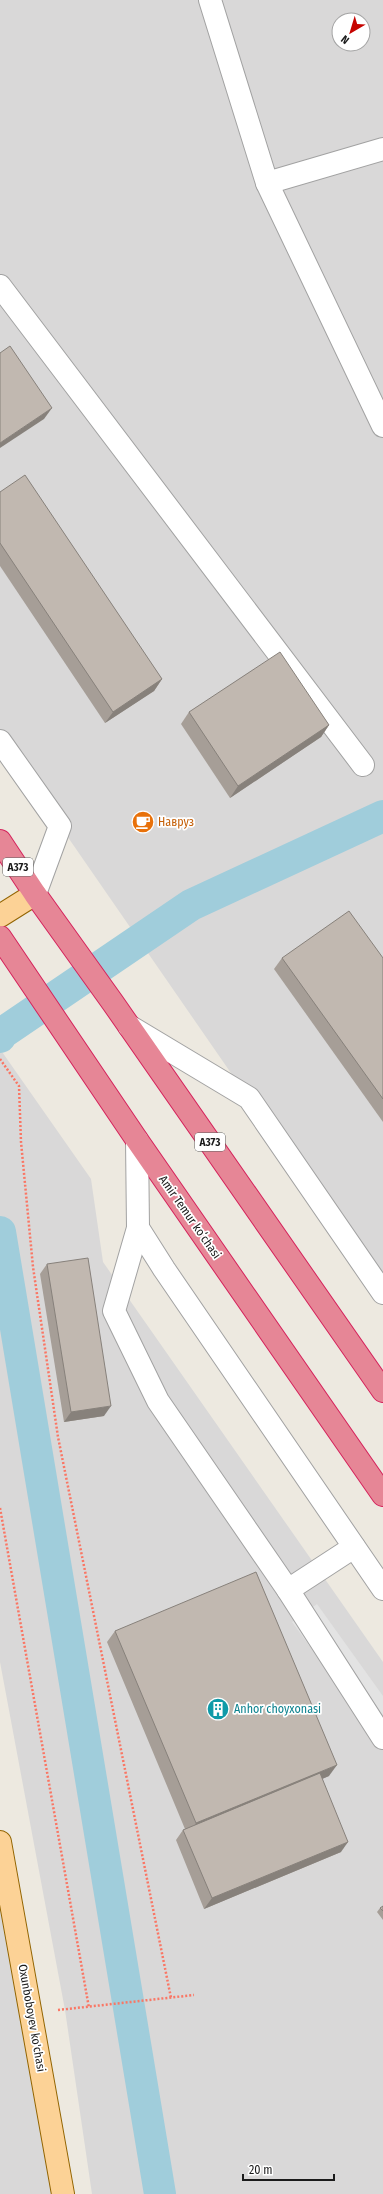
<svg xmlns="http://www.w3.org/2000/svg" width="383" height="2194" font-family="'Fira Sans Condensed',sans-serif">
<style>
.residential{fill:#d9d8d8;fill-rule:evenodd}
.parking{fill:#e3e3e3}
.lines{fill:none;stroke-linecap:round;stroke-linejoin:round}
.canal{stroke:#a0cddb;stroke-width:32}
.minor-casing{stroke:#a2a2a2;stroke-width:24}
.major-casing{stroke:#926400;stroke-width:24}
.highway-casing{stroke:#d5235c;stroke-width:24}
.path{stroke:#fa7664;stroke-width:2.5;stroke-dasharray:2 2;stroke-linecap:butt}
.minor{stroke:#fff;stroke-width:22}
.major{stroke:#fcd296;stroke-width:22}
.highway{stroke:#e68696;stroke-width:22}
.wall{fill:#a69e97}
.shaded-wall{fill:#87817b}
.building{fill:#c1b8b0;stroke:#87817b}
.labels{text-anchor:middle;stroke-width:3.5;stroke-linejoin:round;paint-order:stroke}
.shield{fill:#fff;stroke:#5f5f5f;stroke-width:1}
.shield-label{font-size:11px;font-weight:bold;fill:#1b1b1b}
.food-label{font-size:12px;fill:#c56008;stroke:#fff;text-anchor:start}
.street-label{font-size:12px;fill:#1b1b1b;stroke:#fff}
.culture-label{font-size:12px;fill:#0d838f;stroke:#fff;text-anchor:start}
</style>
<rect width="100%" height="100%" fill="#ede9e0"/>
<g class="residential">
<path d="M0 0H383V1293L0 739ZM339 20H363V44H339Z"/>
<polygon points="0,1049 91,1179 103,1262 383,1662 383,2194 92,2194 65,2010 0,1662"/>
<polygon points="0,1842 63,2194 0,2194"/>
</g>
<polygon class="parking" points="317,1604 383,1696 383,1746 292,1622"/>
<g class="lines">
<g class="canal">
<polyline points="0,1037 1,1034 191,905 383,816"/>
<polyline points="0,1232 160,2194"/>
</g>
<g class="minor-casing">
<g id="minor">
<polyline points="210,0 267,183 383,426"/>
<polyline points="267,183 383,149"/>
<polyline points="0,286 363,765"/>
<polyline points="0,741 60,826 35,894"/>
<polyline points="129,1026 249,1098 383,1293"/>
<polyline points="137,1140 138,1228 164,1269 383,1589"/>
<polyline points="138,1228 114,1311 158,1401 288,1590 383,1738"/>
<polyline points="288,1590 354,1547"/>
</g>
</g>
<g class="major-casing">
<g id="major">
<polyline points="0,916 35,894"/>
<polyline points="0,1842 63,2194"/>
</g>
</g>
<g class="highway-casing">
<g id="highway">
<polyline points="0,841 35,894 113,1003 383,1391"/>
<polyline points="0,937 137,1140 383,1495"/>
</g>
</g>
<g class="path">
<polyline points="0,1059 19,1086 21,1142 33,1267 58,1437 171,1998"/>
<polyline points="0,1508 89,2008"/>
<polyline points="58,2010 194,1995"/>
</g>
<use href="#minor" class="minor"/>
<use href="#major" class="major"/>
<use href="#highway" class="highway"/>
</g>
<g class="wall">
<polygon points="0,492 162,679 154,691 105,723 0,566"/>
<polygon points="189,712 329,725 321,737 230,798 181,724"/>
<polygon points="282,958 383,958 383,1122 274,969"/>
<polygon points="47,1264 104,1416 64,1422 40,1274"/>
<polygon points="115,1631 329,1776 322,1779 341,1852 204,1909 176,1840 183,1830 185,1829 107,1642"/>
<polygon points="383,1906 383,1920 377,1912 380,1908"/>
</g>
<g class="shaded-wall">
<polygon points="52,408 44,419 0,448 0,443"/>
<polygon points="162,679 154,691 105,723 113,712"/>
<polygon points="329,725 321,737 230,798 238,786"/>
<polygon points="111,1406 104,1416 64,1422 71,1412"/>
<polygon points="337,1765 329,1776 188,1835 196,1823"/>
<polygon points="348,1842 341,1852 204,1909 212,1898"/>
</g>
<g class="building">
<polygon points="10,346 52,408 0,443 0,353"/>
<polygon points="25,475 162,679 113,712 0,543 0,492"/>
<polygon points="280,652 329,725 238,786 189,712"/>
<polygon points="349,911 383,958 383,1099 282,958"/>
<polygon points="88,1258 111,1406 71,1412 47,1264"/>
<polygon points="256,1572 337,1765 196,1823 115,1631"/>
<polygon points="320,1773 348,1842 212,1898 183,1830"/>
<polygon points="383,1906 383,1911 380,1908"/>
</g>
<defs>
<g id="cafe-disc" transform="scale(1.15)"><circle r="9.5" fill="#e8710a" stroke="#fff"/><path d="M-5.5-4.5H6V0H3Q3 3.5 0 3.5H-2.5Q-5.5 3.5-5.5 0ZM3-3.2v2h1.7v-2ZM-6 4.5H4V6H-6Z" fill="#fff"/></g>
<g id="building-disc" transform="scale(1.15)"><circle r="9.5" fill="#0f9aa8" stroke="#fff"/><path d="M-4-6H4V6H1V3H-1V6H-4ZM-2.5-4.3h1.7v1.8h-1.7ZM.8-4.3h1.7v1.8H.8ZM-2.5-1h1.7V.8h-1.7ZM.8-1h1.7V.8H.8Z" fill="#fff"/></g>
</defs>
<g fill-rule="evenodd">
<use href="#cafe-disc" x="143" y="822"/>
<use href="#building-disc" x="218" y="1709"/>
</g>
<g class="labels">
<g class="shield">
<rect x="3" y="858" width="30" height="18" rx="3"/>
<rect x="195" y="1133" width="30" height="18" rx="3"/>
</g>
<g class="shield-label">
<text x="18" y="871">A373</text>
<text x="210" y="1146">A373</text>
</g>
<g class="food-label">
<text x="158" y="826">Навруз</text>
</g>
<g class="street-label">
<text transform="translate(190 1217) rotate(55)" y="4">Amir Temur koʻchasi</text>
<text transform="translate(32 2018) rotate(80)" y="4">Oxunboboyev ko'chasi</text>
</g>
<g class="culture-label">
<text x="234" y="1713">Anhor choyxonasi</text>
</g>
</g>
<g transform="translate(351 32) rotate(218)"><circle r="19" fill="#ffffff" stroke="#a4a4a4"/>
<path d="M0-3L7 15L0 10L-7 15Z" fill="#c60400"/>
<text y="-6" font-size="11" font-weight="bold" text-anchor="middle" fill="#1b1b1b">N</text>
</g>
<path d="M243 2174v6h91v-6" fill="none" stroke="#1b1b1b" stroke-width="2"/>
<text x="249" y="2174" font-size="12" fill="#1b1b1b" stroke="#ffffff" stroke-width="3" paint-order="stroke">20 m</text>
</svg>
